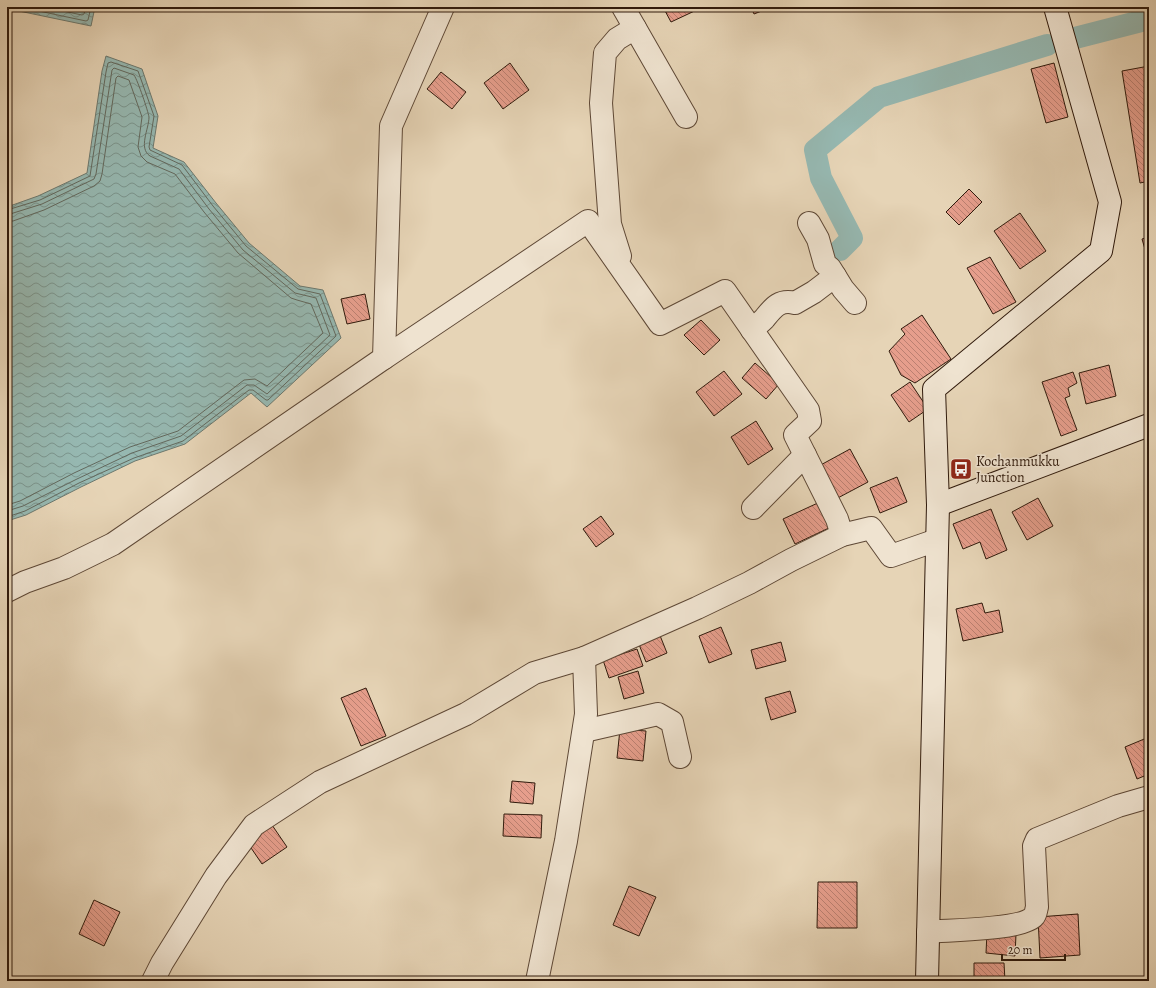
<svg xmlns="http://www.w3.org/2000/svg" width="1156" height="988" font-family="Alegreya,serif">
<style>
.water{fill:url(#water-waves);stroke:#6d796f}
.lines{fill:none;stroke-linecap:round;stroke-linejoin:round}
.shore{stroke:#63695e;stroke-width:1}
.canal{stroke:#96b8b1;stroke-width:22}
.building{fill:url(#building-back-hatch);stroke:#301a0c}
.street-casing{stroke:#5e4836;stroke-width:24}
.secondary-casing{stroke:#301a0c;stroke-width:24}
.street{stroke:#efe3d0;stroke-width:22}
.secondary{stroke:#efe3d0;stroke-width:22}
.labels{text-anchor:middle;stroke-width:3;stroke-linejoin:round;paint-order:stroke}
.poi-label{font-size:14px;fill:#301a0c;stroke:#efe3d0;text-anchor:start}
</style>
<defs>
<pattern id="water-waves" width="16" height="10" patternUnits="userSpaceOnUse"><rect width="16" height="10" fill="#96b8b1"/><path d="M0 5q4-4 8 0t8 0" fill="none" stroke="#7b958e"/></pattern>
<pattern id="building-back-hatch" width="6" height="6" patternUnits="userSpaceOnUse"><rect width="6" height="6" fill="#e69e8c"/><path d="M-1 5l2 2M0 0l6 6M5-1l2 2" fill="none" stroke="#bb8071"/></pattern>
</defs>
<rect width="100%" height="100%" fill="#e6d4b6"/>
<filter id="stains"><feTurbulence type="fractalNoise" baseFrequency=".005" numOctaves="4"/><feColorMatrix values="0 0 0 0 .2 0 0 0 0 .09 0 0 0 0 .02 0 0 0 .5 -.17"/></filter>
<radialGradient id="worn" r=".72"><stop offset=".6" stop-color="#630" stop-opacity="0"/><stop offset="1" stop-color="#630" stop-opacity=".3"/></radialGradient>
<g class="water">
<polygon points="15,7 95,7 91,26 14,10"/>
<polygon points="106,56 142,69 158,116 153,148 184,162 216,203 249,243 300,286 323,290 341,338 267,407 251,393 185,444 135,461 81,487 26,515 7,521 7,207 38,196 87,173 102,71"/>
</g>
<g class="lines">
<g class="shore">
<polyline points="20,7 86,21 88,20 91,7"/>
<polyline points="44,7 82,15 84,14 86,7"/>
<polyline points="7,210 40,200 90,176 106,72 108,63 111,62 138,71 154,116 149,147 150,150 182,165 213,206 246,246 298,289 320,294 336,336 268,400 266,400 253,390 249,390 183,441 134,458 79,483 25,511 7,517"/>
<path d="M7 215 42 204 94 179 96 174 112 70 114 68 134 75C138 81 148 111 149 117 149 129 138 148 150 156L179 169 209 209 243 250 295 293 316 298 330 335 267 394 254 385H247L181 436 132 453 77 479 23 506 7 511"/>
<polyline points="7,221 13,221 44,210 94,186 100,181 102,174 116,78 118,76 129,80 142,117 138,147 141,156 147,162 175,174 204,212 238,253 291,298 297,300 311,304 323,333 267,386 255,379 244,380 178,431 130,447 74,473 20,501 7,505"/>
</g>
<g class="canal">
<polyline points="1075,38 1149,19"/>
<polyline points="840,250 852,238 821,178 815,150 879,97 1047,45"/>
</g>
</g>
<g class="building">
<polygon points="663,7 703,7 671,22"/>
<polygon points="751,7 772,7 754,14"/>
<polygon points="510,63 529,90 503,109 484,83"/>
<polygon points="1054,63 1068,117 1046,123 1031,69"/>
<polygon points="1149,66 1149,181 1140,183 1122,71"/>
<polygon points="441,72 466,92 452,109 427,89"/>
<polygon points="969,189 982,202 959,225 946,212"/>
<polygon points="1020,213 1046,251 1020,269 994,231"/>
<polygon points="1149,237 1149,263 1142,239"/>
<polygon points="990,257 1016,302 993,314 967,268"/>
<polygon points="365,294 370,319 347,324 341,299"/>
<polygon points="922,315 951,359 915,383 901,375 889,351 905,334 901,329"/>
<polygon points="701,320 720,340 704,355 684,335"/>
<polygon points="755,363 779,384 766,399 742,378"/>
<polygon points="1109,365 1116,396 1086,404 1079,373"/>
<polygon points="724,371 742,394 714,416 696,392"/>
<polygon points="1073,372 1077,383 1068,388 1070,396 1065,398 1077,430 1061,436 1042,382"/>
<polygon points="910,382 928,409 909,422 891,395"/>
<polygon points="756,421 773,449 748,465 731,437"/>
<polygon points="850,449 868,482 834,500 817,467"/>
<polygon points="897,477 907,502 880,513 870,488"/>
<polygon points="1038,498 1053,526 1027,540 1012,512"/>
<polygon points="820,502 831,527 795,544 783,519"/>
<polygon points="991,509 1007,550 986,559 980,542 963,549 953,524"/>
<polygon points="601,516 614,534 596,547 583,529"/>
<polygon points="982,603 985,613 999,610 1003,632 963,641 956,609"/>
<polygon points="721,627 732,654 709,663 699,636"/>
<polygon points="659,633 667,653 646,662 638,642"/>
<polygon points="781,642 786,661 756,669 751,650"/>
<polygon points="637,649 643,666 609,678 603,660"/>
<polygon points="638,671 644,693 624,699 618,677"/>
<polygon points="366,688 386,736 361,746 341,698"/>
<polygon points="790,691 796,712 771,720 765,698"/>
<polygon points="620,729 646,731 643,761 617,758"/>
<polygon points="1149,737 1149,774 1137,779 1125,747"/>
<polygon points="512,781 535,783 533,804 510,802"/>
<polygon points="504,814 542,815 541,838 503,836"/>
<polygon points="272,825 287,847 262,864 247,842"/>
<polygon points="818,882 857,882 857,928 817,928"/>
<polygon points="629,886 656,897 639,936 613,925"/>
<polygon points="94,900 120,912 104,946 79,934"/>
<polygon points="1078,914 1080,955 1040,958 1038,917"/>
<polygon points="987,933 1016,934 1015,956 986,953"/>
<polygon points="974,963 1004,963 1005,981 974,981"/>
</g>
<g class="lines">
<g class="street-casing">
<g id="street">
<polyline points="623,7 686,117"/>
<polyline points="620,256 610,224 601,103 605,53 617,39 635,28"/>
<polyline points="835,276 843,289 855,303"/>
<path d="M752 330C756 326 760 323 764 319 773 308 779 299 795 303L814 292 835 276 830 268 825 264 818 239 809 223"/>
<polyline points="384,358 588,221 660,324 725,291 808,410 810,421 795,435 837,519 842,535"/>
<polyline points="753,508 805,455"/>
<polyline points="7,591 25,582 64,568 113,544 384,358 391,126 443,7"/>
<polyline points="584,658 697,608 749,583 791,560 842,535 871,528 891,556 937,540"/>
<polyline points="584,731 658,714 672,722 680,757"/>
<path d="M928 932C947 930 1023 930 1034 916 1036 914 1036 910 1037 907L1034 846 1037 839 1118 806 1149 797"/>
<polyline points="153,981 162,963 216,876 254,825 320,782 466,714 534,673 584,658 586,714 566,841 537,981"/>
</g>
</g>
<g class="secondary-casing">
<g id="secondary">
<polyline points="938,505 1149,425"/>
<polyline points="927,981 938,505 934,389 1101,251 1110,202 1055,7"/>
</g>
</g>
<use href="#street" class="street"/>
<use href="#secondary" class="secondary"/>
</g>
<defs>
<g id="bus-square" transform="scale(1.15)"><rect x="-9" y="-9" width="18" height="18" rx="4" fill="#8f2418" stroke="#efe3d0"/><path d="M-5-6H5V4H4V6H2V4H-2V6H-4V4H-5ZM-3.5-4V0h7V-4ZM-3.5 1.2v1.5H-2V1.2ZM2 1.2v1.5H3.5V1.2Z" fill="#fff"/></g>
</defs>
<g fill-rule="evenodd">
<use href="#bus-square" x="961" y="469"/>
</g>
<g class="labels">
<g class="poi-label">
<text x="976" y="466">Kochanmukku<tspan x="976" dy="16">Junction</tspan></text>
</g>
</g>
<rect width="1156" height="988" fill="none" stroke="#e6d4b6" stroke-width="24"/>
<rect x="8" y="8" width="1140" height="972" fill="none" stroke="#301a0c" stroke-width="2"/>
<rect x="12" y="12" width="1132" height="964" fill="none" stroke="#301a0c"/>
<path d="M1002 954v6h63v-6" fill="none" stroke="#301a0c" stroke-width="2"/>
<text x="1008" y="954" font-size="12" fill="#301a0c" stroke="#efe3d0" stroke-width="3" paint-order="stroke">20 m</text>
<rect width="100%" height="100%" filter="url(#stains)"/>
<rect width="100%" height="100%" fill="url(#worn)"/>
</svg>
